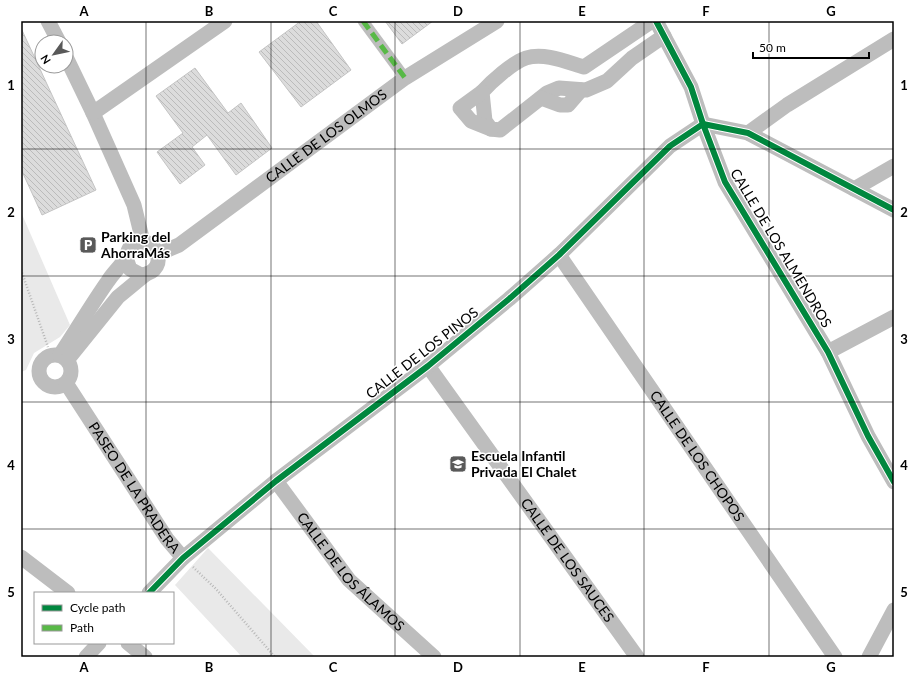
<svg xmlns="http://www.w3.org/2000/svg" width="915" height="678" font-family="Lato,sans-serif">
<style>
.green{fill:#e9e9e9}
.building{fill:url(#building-back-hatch);stroke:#c4c4c4}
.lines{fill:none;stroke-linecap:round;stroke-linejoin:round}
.path{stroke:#b8b8b8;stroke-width:2.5;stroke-dasharray:1 2;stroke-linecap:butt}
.pedestrian{stroke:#bdbdbd;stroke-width:11}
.minor{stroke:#bdbdbd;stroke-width:15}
.quiet{stroke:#58b947;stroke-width:5;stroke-dasharray:10 5;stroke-linecap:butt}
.cycleway-casing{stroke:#fff;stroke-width:8}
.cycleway{stroke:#00873e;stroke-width:6}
.grid{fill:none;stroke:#000;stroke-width:1;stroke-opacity:0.55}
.labels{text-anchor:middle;stroke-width:3;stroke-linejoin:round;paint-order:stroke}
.street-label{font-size:14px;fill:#000;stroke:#fff}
.poi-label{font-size:14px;font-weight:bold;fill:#000;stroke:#fff;text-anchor:start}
.neatline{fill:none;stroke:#000;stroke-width:1.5}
.grid-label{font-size:13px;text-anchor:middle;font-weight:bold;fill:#000}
</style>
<defs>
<pattern id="building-back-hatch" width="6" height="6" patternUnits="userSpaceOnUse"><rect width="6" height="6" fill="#dcdcdc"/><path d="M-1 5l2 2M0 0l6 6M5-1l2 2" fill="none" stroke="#bbb"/></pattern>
</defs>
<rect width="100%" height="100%" fill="#fff"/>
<g class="green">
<polygon points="21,212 70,325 60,337 34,353 26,370 21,372"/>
<polygon points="208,548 315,657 242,657 175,585"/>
</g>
<g class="building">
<polygon points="301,21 316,21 351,70 301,107 259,52"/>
<polygon points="385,21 433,21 402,44"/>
<polygon points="21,28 96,190 42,215 21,169"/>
<polygon points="195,68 228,113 241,103 272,148 236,175 207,135 192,147 205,165 180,184 157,152 183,133 156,96"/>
</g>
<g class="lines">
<g class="path">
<polyline points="21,270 48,347"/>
<polyline points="193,567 216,589 275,657"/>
</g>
<polyline class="pedestrian" points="363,21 405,78"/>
<g class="minor">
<polyline points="48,21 59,42"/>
<path d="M652 21 584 67C567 62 544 52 526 58 512 63 492 81 482 92L485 121 491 129 500 130 547 93 559 88 586 90 607 81 632 58 664 36"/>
<polyline points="656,21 691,87 703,124 725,182 828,352 868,436 894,482"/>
<polyline points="66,57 93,113 134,205 143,242"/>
<polyline points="482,92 460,108 471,121 491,129"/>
<polyline points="541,98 560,105 568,105 581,90"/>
<polyline points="93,113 225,21"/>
<polyline points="748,133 787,105 894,39"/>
<polyline points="854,189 894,166"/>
<path id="s1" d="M158 254 179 245 405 78 497 21"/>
<path id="s2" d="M559 255 835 657"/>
<polyline points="828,352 894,317"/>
<circle cx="55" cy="371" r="16"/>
<path d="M60 355C76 331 91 305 108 281 113 273 120 267 125 259 128 255 127 250 131 246 153 228 174 271 141 275L130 269 126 258"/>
<polyline points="68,359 118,297 146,274"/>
<path id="s3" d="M428 366 637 657"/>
<path id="s4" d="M66 383 167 539 183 558"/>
<path id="s5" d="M276 481 349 580 434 657"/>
<polyline points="21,557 68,593"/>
<polyline points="149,593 183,558 276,481 428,366 509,299 559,255 670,146 703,124 748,133 894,210"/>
<polyline points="128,643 145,657"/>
<polyline points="86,657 99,643"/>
<polyline points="869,657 894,610"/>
</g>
<polyline class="quiet" points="363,21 405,78"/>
<g class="cycleway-casing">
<g id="cycleway">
<polyline points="656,21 691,87 703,124 725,182 828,352 868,436 894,482"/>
<polyline points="149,593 183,558 276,481 428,366 509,299 559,255 670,146 703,124 748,133 894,210"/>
</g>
</g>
<use href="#cycleway" class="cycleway"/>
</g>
<path class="grid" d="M146 21V593M271 21V657M395 21V657M520 21V657M644 21V657M769 21V657M21 149H894M21 276H894M21 402H894M21 529H894M146 643V657"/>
<defs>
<g id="parking-square" transform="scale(0.9)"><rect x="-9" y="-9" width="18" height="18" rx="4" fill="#595959" stroke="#fff"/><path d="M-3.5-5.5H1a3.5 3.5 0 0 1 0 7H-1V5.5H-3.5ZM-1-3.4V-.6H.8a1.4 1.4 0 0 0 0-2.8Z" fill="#fff"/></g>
<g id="school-square" transform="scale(0.9)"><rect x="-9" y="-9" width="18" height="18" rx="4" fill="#595959" stroke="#fff"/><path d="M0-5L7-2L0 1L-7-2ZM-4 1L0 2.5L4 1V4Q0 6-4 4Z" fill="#fff"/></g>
</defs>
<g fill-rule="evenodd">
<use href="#parking-square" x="88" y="245"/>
<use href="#school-square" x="458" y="464"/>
</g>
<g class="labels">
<g class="street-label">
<text dy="5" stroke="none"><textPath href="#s1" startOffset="206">CALLE DE LOS OLMOS</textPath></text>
<text transform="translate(781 248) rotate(59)" y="5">CALLE DE LOS ALMENDROS</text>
<text transform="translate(422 353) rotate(-38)" y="5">CALLE DE LOS PINOS</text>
<text dy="5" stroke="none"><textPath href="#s2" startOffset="244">CALLE DE LOS CHOPOS</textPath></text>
<text dy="5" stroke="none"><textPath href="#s4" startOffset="125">PASEO DE LA PRADERA</textPath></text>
<text dy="5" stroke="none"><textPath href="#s3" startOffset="239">CALLE DE LOS SAUCES</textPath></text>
<text dy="5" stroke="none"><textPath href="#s5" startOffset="118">CALLE DE LOS ÁLAMOS</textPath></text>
</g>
<g class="poi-label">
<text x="101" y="242">Parking del<tspan x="101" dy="16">AhorraMás</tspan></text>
<text x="471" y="461">Escuela Infantil<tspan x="471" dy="16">Privada El Chalet</tspan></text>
</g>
</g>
<rect width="915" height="678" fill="none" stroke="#ffffff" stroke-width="44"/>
<rect x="34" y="592" width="140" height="52" fill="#ffffff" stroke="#999999"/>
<rect x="42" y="605" width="20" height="6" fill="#00873e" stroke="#999999"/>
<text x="70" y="612" font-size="12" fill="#000000">Cycle path</text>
<rect x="42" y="625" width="20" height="6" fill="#58b947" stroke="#999999"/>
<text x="70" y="632" font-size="12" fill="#000000">Path</text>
<g transform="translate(54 54) rotate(237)"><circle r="19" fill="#ffffff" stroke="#999999"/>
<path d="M0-3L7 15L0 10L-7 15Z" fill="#595959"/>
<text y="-6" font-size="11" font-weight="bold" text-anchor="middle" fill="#000000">N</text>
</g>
<path d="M753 52v6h116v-6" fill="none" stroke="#000000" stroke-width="2"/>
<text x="759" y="52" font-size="12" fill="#000000" stroke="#ffffff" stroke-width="3" paint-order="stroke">50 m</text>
<rect x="22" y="22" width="871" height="634" class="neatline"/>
<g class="grid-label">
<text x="84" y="16">A</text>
<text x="209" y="16">B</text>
<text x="333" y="16">C</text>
<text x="458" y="16">D</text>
<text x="582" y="16">E</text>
<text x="706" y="16">F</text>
<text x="831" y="16">G</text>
<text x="11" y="90">1</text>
<text x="904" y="90">1</text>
<text x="11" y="217">2</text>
<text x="904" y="217">2</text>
<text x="11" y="344">3</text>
<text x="904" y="344">3</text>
<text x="11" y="470">4</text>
<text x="904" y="470">4</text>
<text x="11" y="597">5</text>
<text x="904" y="597">5</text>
<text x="84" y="672">A</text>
<text x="209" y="672">B</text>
<text x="333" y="672">C</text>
<text x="458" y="672">D</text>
<text x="582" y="672">E</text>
<text x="706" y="672">F</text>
<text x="831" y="672">G</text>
</g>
</svg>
